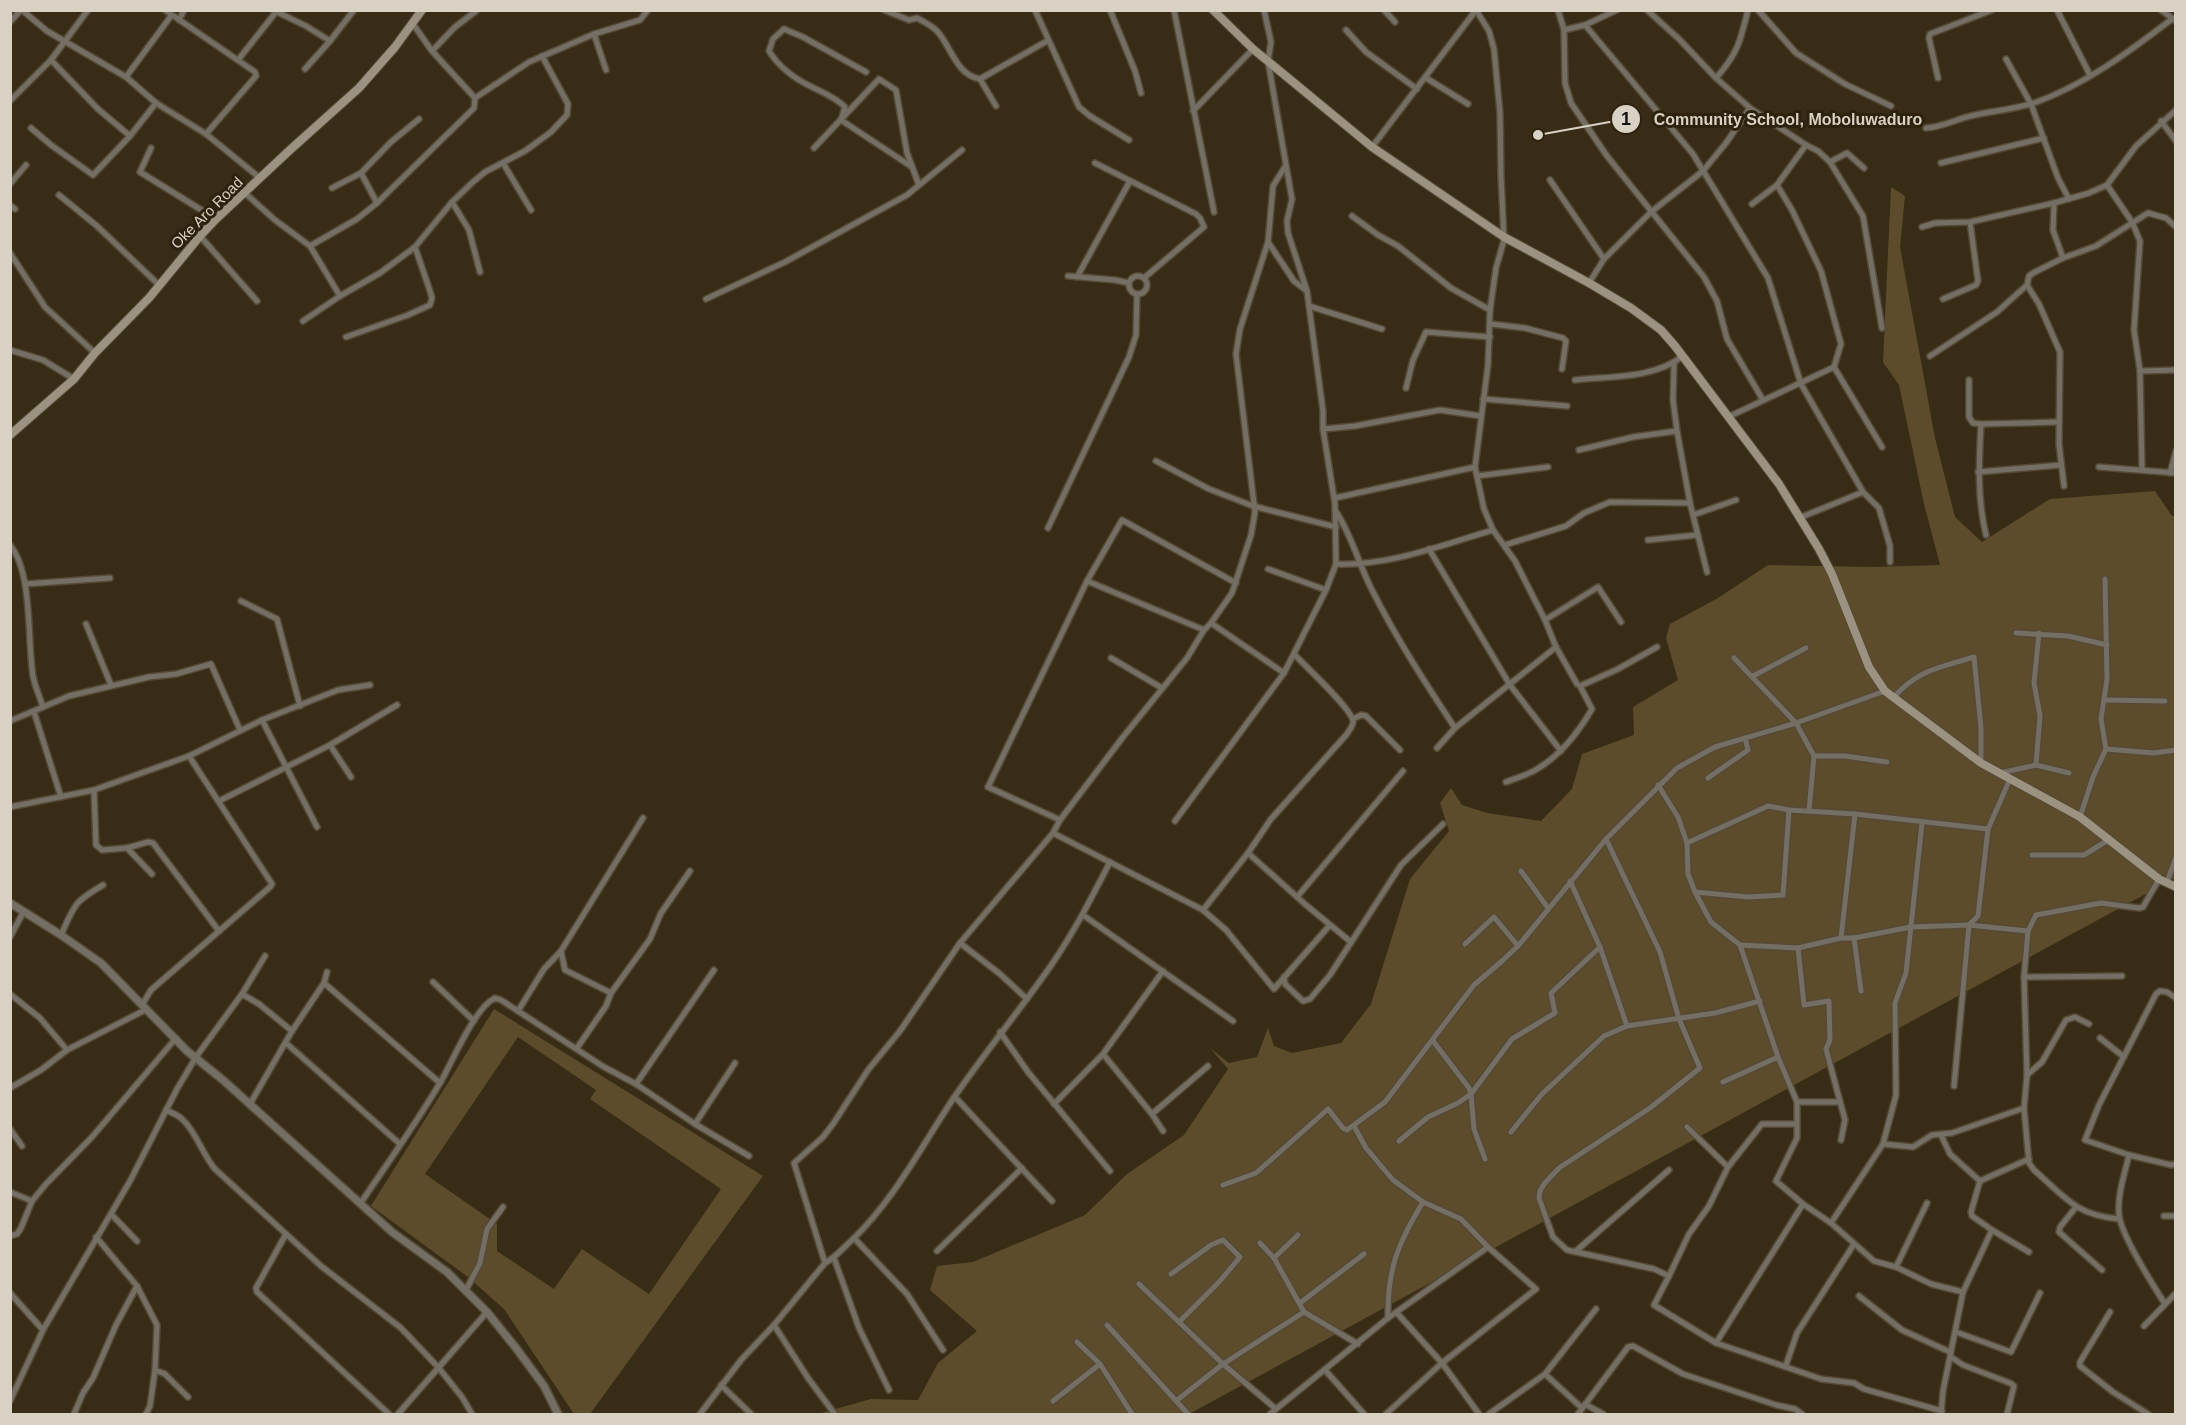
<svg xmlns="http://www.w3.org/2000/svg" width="2186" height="1425" font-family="Arial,sans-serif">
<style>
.green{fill:#5d4c2b;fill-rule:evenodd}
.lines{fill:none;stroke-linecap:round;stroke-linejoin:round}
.minor-casing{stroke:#554a36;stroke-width:8}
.tertiary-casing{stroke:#554a36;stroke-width:10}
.secondary-casing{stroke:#554a36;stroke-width:10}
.minor{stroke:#746e64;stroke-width:5}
.tertiary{stroke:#746e64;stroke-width:7}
.secondary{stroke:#9b9282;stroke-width:8}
.labels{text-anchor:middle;stroke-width:6;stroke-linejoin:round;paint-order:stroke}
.street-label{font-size:15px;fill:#d8d1c4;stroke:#2d220d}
.leader{fill:none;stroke:#d8d1c4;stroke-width:2}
.callout-dot{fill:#d8d1c4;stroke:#2d220d;stroke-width:2}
.mark-label{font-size:18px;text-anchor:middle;font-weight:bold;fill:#111}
.callout-label{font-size:16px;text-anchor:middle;font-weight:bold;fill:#d8d1c4;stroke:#2d220d;stroke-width:6;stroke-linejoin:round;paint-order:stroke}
</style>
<rect width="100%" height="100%" fill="#382c17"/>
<g class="green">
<polygon points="1891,187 1905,196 1900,247 1935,438 1955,517 1982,542 2050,499 2155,491 2172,516 2175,515 2175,878 1189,1414 818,1414 871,1399 918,1400 938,1363 977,1331 930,1290 937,1266 973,1262 1085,1215 1127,1174 1184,1135 1228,1069 1210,1048 1229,1063 1257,1057 1268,1028 1274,1046 1292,1053 1341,1043 1371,1004 1410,879 1449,831 1440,803 1451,788 1462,805 1487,813 1541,821 1572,789 1582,754 1634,735 1633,707 1678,680 1666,638 1670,624 1718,598 1768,565 1874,567 1940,565 1924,504 1899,385 1883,362"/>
<path d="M494 1009 763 1176 590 1414H574L504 1309 468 1277 371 1206ZM518 1037 596 1090 590 1099 721 1189 649 1294 582 1249 554 1289 497 1251V1224L425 1174Z"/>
</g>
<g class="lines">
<g class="minor-casing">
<g id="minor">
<polyline points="22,10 47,31 126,77 156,103 206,134 260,178"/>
<polyline points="165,10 255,72 256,76 206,134"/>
<polyline points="273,10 306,26 330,41"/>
<path d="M884 10 909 20 917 18C924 22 931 25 937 31 951 46 956 75 980 79L996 106"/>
<polyline points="1035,10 1079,107 1090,116 1129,140"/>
<polyline points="1110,10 1135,71 1141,93"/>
<polyline points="1174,10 1214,212"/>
<polyline points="1264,10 1271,42 1268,61 1286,165 1273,186 1268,242 1294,281 1307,291"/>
<polyline points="1384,10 1395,22"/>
<polyline points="1476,10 1489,31 1494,49 1500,113 1501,176 1504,240 1496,268 1490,310 1488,365 1475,467 1484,509 1493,530 1515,561 1545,620 1556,647 1577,684"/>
<polyline points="1558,10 1564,30 1565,83 1571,103 1607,156 1704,277 1717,301 1727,339 1763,400"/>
<polyline points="1647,10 1679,39 1716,78 1750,108 1806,145 1818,151 1830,162 1863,216 1882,328"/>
<polyline points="1758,10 1796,53 1845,84 1891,106"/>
<polyline points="2057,10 2090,75"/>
<polyline points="2161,10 2176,21"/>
<polyline points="179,20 184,10"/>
<polyline points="10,22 21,10"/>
<polyline points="413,24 432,51 475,98"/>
<polyline points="1585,25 1693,154 1768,278 1801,384 1863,492 1879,508 1890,546 1890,562"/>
<polyline points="1346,30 1366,52 1417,89"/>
<polyline points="1564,30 1585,25 1617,10"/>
<polyline points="594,34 606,70"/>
<polyline points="432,51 455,27 476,11"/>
<polyline points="2006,59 2031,104 2058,178 2069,199"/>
<polyline points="51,60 98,109 130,136"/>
<polyline points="238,60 276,12"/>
<polyline points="305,69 330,41 354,10"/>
<path d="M866 72 803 37 784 29 773 39 769 51C779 67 795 79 812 87 824 93 835 97 845 107L841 120 912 167"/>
<polyline points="126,77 171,16"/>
<polyline points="1426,78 1468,104"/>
<path d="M1716 78C1738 53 1740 42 1748 10"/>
<polyline points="1938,78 1929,38 1930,34 1992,10"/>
<polyline points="980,79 1047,41"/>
<polyline points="10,101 51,60 88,10"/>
<polyline points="1193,111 1253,49"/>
<polyline points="2161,121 2176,141"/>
<polyline points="31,128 51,145 93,175 130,136 156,103"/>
<path d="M1926 128C1944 127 1958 118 1975 115 1994 111 2015 109 2034 103 2085 85 2130 51 2172 19"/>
<polyline points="1372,147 1476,10"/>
<polyline points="151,148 140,172 216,219"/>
<polyline points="814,148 879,79 896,90 907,153 919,185"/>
<polyline points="1830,162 1847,153 1864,168"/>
<polyline points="503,163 531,210"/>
<polyline points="1095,163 1196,214 1200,218 1204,227 1144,278"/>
<polyline points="1941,163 2044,138"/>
<polyline points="361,173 377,203"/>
<polyline points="1550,180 1604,259"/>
<polyline points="10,184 26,165"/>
<polyline points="2107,185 2132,222 2140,241 2134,330 2140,371 2142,469"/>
<polyline points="332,188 361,173 391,142 419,119"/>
<polyline points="245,193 275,220 310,246 357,219 377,203 474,108 475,98 529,62 594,34 640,20 648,10"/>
<polyline points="59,195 97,226 159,285"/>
<polyline points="452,202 469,230 480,272"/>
<polyline points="2054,203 2053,230 2063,258"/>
<polyline points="1752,204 1777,185 1806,145"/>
<polyline points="10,205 15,209"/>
<polyline points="1352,216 1378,235 1398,246 1451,288 1490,310"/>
<polyline points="1922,227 1935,223 1970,222 2054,203 2089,193 2107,185 2136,146 2176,110"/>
<polyline points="200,236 257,301"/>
<polyline points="310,246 340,296"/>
<polyline points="10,253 45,307 95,353"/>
<polyline points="1068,276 1115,280 1129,283"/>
<circle cx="1138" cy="285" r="9"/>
<polyline points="1077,277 1130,181"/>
<polyline points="1589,283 1604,259 1651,212 1703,171 1726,143 1750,108"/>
<polyline points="2027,285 2039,304 2060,352 2059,444 2064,486"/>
<polyline points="706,299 785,262 907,195 962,150"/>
<polyline points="1943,299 1976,285 1978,281 1970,222"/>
<polyline points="1309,306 1382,329"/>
<polyline points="303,321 340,296 380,273 415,247 452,202 473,182 485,172 525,151 551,132 567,115 568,104 542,56"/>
<polyline points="1491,324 1525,328 1563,338 1566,341 1562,369"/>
<polyline points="346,337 408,315 430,305 432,298 430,291 415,247"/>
<polyline points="10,350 43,360 74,379"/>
<polyline points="1930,356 1997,312 2027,285 2029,276 2033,273 2063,258 2096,246 2148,213 2166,218 2176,227"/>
<polyline points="1674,363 1673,400 1677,431 1690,503 1707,572"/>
<polyline points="1834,367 1882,447"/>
<polyline points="2140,371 2176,370"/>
<path d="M1575 380C1611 376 1653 379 1683 356"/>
<polyline points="1969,380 1969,417 1973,423 1981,424 2059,422"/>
<polyline points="1406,388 1413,360 1426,332 1490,337"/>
<polyline points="1483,399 1567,406"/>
<polyline points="1728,417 1834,367 1841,344 1821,271 1792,210 1777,185"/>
<path d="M1981 424C1979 462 1977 498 1986 535"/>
<polyline points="1323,429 1355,426 1440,410 1481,416"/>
<polyline points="1579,450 1633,437 1677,431"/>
<polyline points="1156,461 1209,489 1253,506 1336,527"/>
<polyline points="2099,467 2176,473"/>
<polyline points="1978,472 2061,465"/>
<polyline points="2170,473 2176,451"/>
<polyline points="1477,476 1548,467"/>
<polyline points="1335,498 1475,467"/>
<path d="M1335 510C1352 535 1358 563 1372 590 1396 638 1426 684 1455 728"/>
<polyline points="1693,515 1736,500"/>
<polyline points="1799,518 1863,492"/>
<polyline points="1048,528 1129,357 1136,335 1137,294"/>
<polyline points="1648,540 1697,535"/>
<path d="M10 545C33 573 27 639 33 676 35 687 40 697 43 707"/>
<polyline points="1505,545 1566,526 1584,513 1610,502 1690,503"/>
<polyline points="1429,549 1510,685 1561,751"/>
<path d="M1336 564C1390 566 1442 545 1493 530"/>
<polyline points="1268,569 1326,590"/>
<polyline points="2105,579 2107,679 2101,719 2106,749 2154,753 2176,750"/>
<polyline points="1087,581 1204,630"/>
<polyline points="25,584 110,578"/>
<polyline points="241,601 277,619 300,706"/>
<polyline points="1545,620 1598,587 1621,622"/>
<polyline points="1211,623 1284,673"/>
<polyline points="86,624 111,685"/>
<polyline points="2016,633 2068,636 2107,645"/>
<polyline points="1111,658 1162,688"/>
<polyline points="1734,658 1796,723 1814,756 1809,811"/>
<polyline points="1753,676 1806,648"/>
<path d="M1893 698C1919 669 1939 668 1974 657L1981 728V763"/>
<polyline points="2104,700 2165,701"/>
<polyline points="34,712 61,797"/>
<polyline points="1353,719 1361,715 1366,716 1400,750"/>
<polyline points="262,720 317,827"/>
<polyline points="10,721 69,696 149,677 176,674 211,664 240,730"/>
<polyline points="330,745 351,777"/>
<polyline points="1437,748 1455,728 1556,647"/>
<polyline points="1814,756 1845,756 1887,762"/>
<polyline points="2036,765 2040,716 2034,683 2039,633"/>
<polyline points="2000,773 2036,765 2069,773"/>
<polyline points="1708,778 1748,750 1745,738"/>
<path d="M1506 782C1516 778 1528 775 1537 769 1561 755 1578 733 1592 709L1580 686 1618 669 1657 647"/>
<polyline points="1658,785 1678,817 1687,843 1688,874 1695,892 1711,922 1740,945 1778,1057 1797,1102 1797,1138 1776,1181 1803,1204 1831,1223 1874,1261 1896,1267 1931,1284 1963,1292"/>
<polyline points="94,790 96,845 102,850 127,848 148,842 153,843 219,931"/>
<polyline points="219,801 330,745 397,705"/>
<polyline points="10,807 94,790 189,756 262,720 338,690 370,685"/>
<polyline points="2080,817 2093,777 2106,749"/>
<polyline points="1060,820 988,787 1087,581 1122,520 1236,583"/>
<polyline points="1175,821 1284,673 1326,590 1336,564 1335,504 1323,429 1323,411 1307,291 1288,233 1287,221 1292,199 1286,165"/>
<polyline points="1053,833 1203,910 1226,930 1274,989 1329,926"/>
<polyline points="1606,839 1660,952 1679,1019 1700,1068 1650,1108 1559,1168 1544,1184 1540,1191 1539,1198 1553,1237 1567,1250 1654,1269 1669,1276 1689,1234 1709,1206 1728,1167 1762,1124 1796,1124"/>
<polyline points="1687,843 1768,806 1789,810"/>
<polyline points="127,848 152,874"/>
<polyline points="1248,853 1306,905 1351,942"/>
<polyline points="2032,855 2084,855 2110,839"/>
<polyline points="1521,871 1548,908"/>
<polyline points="1570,881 1600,947 1627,1026"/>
<polyline points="2167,882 2176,857"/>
<polyline points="1695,892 1748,897 1783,895 1789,810 1855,814 1988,829"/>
<polyline points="1297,897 1403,771"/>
<path d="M1203 910 1248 853 1271 819 1347 734C1349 730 1354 725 1353 721 1352 709 1305 666 1295 655"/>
<polyline points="1083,915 1233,1021"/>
<polyline points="2028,931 2036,915 2101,903 2139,908 2143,907 2159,879"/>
<path d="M61 935C75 904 74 902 103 885"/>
<polyline points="10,937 24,911"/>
<polyline points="1841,938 1855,814"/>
<polyline points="1854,938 1861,991"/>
<polyline points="960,943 1000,974 1027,999"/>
<polyline points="1465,944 1494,917 1518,946"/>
<path d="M1740 945 1798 948 1841 938H1854L1911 927 1969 925 2028 931 2024 977 2027 1075 2024 1108 2029 1163 2034 1170C2065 1197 2075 1215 2119 1219"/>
<polyline points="1798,948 1804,1005 1829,1001 1830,1040 1826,1049 1845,1120 1841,1140"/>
<polyline points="1284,977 1285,984 1303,1001 1310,999 1330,975 1401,865 1443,824"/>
<polyline points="2024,977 2122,976"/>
<polyline points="433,982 474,1021"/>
<polyline points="324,983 440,1083"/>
<polyline points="611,993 565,970 561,951 643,818"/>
<polyline points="10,994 40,1018 67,1050"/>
<polyline points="242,994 265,956"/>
<polyline points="2176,998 2167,992 2160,991 2156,994 2099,1105 2085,1140 2129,1155 2171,1165 2176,1164"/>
<polyline points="142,1005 151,990 270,887 272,884 189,756"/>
<polyline points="518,1011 544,969 561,951"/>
<polyline points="1000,1032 1028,1072 1110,1171"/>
<polyline points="2100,1038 2124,1057"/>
<polyline points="1433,1041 1469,1088 1471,1094 1474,1129 1485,1159"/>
<polyline points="286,1043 400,1144"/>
<polyline points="577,1048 606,1006 611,993 650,939 661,913 690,871"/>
<polyline points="1103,1054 1152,1114 1163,1131"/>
<polyline points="2027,1075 2042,1062 2066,1020 2075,1017 2089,1024"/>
<polyline points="1723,1082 1778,1057"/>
<polyline points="636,1084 714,970"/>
<polyline points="1954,1086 1969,925 1978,916 1988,829 2010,779"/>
<polyline points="10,1088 41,1070 67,1050 147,1009"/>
<polyline points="955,1097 1052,1201"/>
<polyline points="1797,1102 1840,1102"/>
<polyline points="250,1104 292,1031 324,983 327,972"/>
<polyline points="1054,1104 1103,1054 1163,971"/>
<path d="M166 1110C172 1113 179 1115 183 1120 196 1132 203 1155 215 1169L321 1266 401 1328 438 1367 462 1397 472 1414"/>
<polyline points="1152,1114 1208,1066"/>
<polyline points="695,1124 735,1063"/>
<polyline points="1354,1126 1366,1148 1393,1180 1423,1202 1461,1219 1488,1247 1536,1289 1442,1363 1386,1414"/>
<polyline points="1687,1127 1728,1167"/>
<polyline points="10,1129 22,1146"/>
<polyline points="1511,1132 1542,1094 1604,1036 1627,1026 1715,1013 1760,1001"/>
<polyline points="1941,1135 1950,1154 1980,1181"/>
<polyline points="1399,1141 1428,1117 1458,1103 1471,1094 1512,1039 1555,1013 1551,993 1600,947"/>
<polyline points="1883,1144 1913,1147 1932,1135 1952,1133 2024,1108"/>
<path d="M2129 1155C2125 1173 2117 1195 2119 1214 2120 1234 2153 1285 2165 1304"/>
<polyline points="1223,1185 1256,1173 1328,1109 1343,1128 1347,1130 1385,1102 1474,985 1502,961 1518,946 1606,839 1677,768 1715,747 1796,723 1885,691"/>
<polyline points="10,1192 32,1201"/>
<path d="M360 1204C387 1164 415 1125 440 1083 452 1063 474 1008 495 998L501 1000 604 1067 636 1084 695 1124 749 1156"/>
<polyline points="2076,1207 2060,1227 2059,1232 2102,1270"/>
<polyline points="111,1214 137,1241"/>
<polyline points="2164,1216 2176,1216"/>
<polyline points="1831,1223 1883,1144 1896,1095 1895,1003 1906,973 1922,823"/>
<polyline points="1992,1230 2029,1252"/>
<polyline points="286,1234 256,1288 257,1292 389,1414"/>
<polyline points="10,1236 17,1234 21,1228 32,1201 46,1184 92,1137 176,1038"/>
<polyline points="96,1237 137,1286 157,1325 155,1370 150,1406 146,1414"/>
<polyline points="854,1238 907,1294 943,1350"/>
<polyline points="1260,1243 1274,1258 1304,1312 1358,1344"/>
<polyline points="937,1251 1022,1168"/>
<polyline points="1576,1251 1669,1170"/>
<polyline points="834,1258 859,1328 889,1390"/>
<polyline points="1274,1258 1298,1235"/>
<polyline points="825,1263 794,1163 823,1137 833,1124 868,1070 900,1031 960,943 1053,833 1060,820 1123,737 1187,658 1204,630 1211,623 1232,593 1251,535 1255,512 1236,354 1240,329 1268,242"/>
<polyline points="1896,1267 1927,1203"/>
<polyline points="1171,1274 1211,1245 1223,1240 1240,1257 1220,1281 1179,1322"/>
<polyline points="1669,1276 1654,1305 1716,1343 1821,1379 1854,1383 1864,1389 1942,1411"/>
<polyline points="1139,1284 1223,1364 1276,1409"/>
<polyline points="466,1290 480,1263 487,1229 503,1207"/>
<polyline points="10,1293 43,1330"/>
<polyline points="1859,1296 1902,1330 1950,1352 1951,1357 1963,1365 2010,1383 2014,1386 2007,1414"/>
<polyline points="1300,1303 1364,1254"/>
<polyline points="2110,1312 2080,1362 2080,1366 2113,1392 2148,1414"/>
<polyline points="1397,1313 1442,1363 1479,1414"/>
<path d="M1388 1318C1387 1270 1398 1243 1423 1202"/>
<polyline points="774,1325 808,1378 834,1413"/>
<polyline points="1107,1325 1188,1414"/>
<polyline points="2144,1326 2176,1293"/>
<polyline points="1956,1332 2011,1352 2040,1293"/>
<polyline points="1077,1342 1100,1364 1132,1414"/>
<polyline points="1716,1343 1803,1204"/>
<polyline points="1786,1365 1797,1333 1854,1244"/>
<polyline points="155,1370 165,1374 188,1397"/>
<polyline points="1325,1370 1364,1414"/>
<polyline points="1545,1374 1582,1408"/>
<polyline points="721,1385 751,1414"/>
<polyline points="10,1401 43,1330 130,1181 177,1089 196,1057 242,994 259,1004 292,1031"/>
<polyline points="1053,1401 1100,1364"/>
<polyline points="1176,1401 1223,1364 1304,1312"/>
<polyline points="1585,1404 1603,1414"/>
<polyline points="74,1414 83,1393 93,1378 116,1325 137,1286"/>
<polyline points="398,1414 487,1312"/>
<path d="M700 1414 741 1360 774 1325 825 1263C836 1257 843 1248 852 1240 895 1199 922 1145 955 1096 986 1051 1021 1009 1052 964 1074 932 1092 897 1110 862"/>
<polyline points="1270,1414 1388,1318 1488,1247"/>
<polyline points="1489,1414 1545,1374 1596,1309"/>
<polyline points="1578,1414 1628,1347 1633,1346 1683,1374 1776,1405 1795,1409 1802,1414"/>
<polyline points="1941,1414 1943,1391 1963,1292 1992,1230 1972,1216 1971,1212 1980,1181 2029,1159"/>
</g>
</g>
<g class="tertiary-casing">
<polyline id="tertiary" points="10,903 61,935 101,963 187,1051 223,1080 392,1232 447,1272 487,1312 516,1348 544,1386 558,1414"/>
</g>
<g class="secondary-casing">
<g id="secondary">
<polyline points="1213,10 1253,49 1372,147 1504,237 1589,283 1631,308 1661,330 1675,346 1779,484 1819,549 1832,574 1869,667 1885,691 1981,763 2080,817 2159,879 2176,887"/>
<polyline points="10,435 74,379 95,353 149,298 200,236 216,219 291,149 359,88 395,47 422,10"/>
</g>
</g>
<use href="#minor" class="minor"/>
<use href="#tertiary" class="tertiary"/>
<use href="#secondary" class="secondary"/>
</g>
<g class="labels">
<g class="street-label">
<text transform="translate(207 213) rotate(-45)" y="5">Oke Aro Road</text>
</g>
</g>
<path class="leader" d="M1538 135L1626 119"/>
<g class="callout-dot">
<circle cx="1538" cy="135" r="6"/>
<circle cx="1626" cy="119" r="15"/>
</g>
<g class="mark-label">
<text x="1626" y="125">1</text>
</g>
<g class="callout-label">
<text x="1788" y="125">Community School, Moboluwaduro</text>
</g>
<rect width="2186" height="1425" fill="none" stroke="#d8d1c4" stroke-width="24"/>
</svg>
